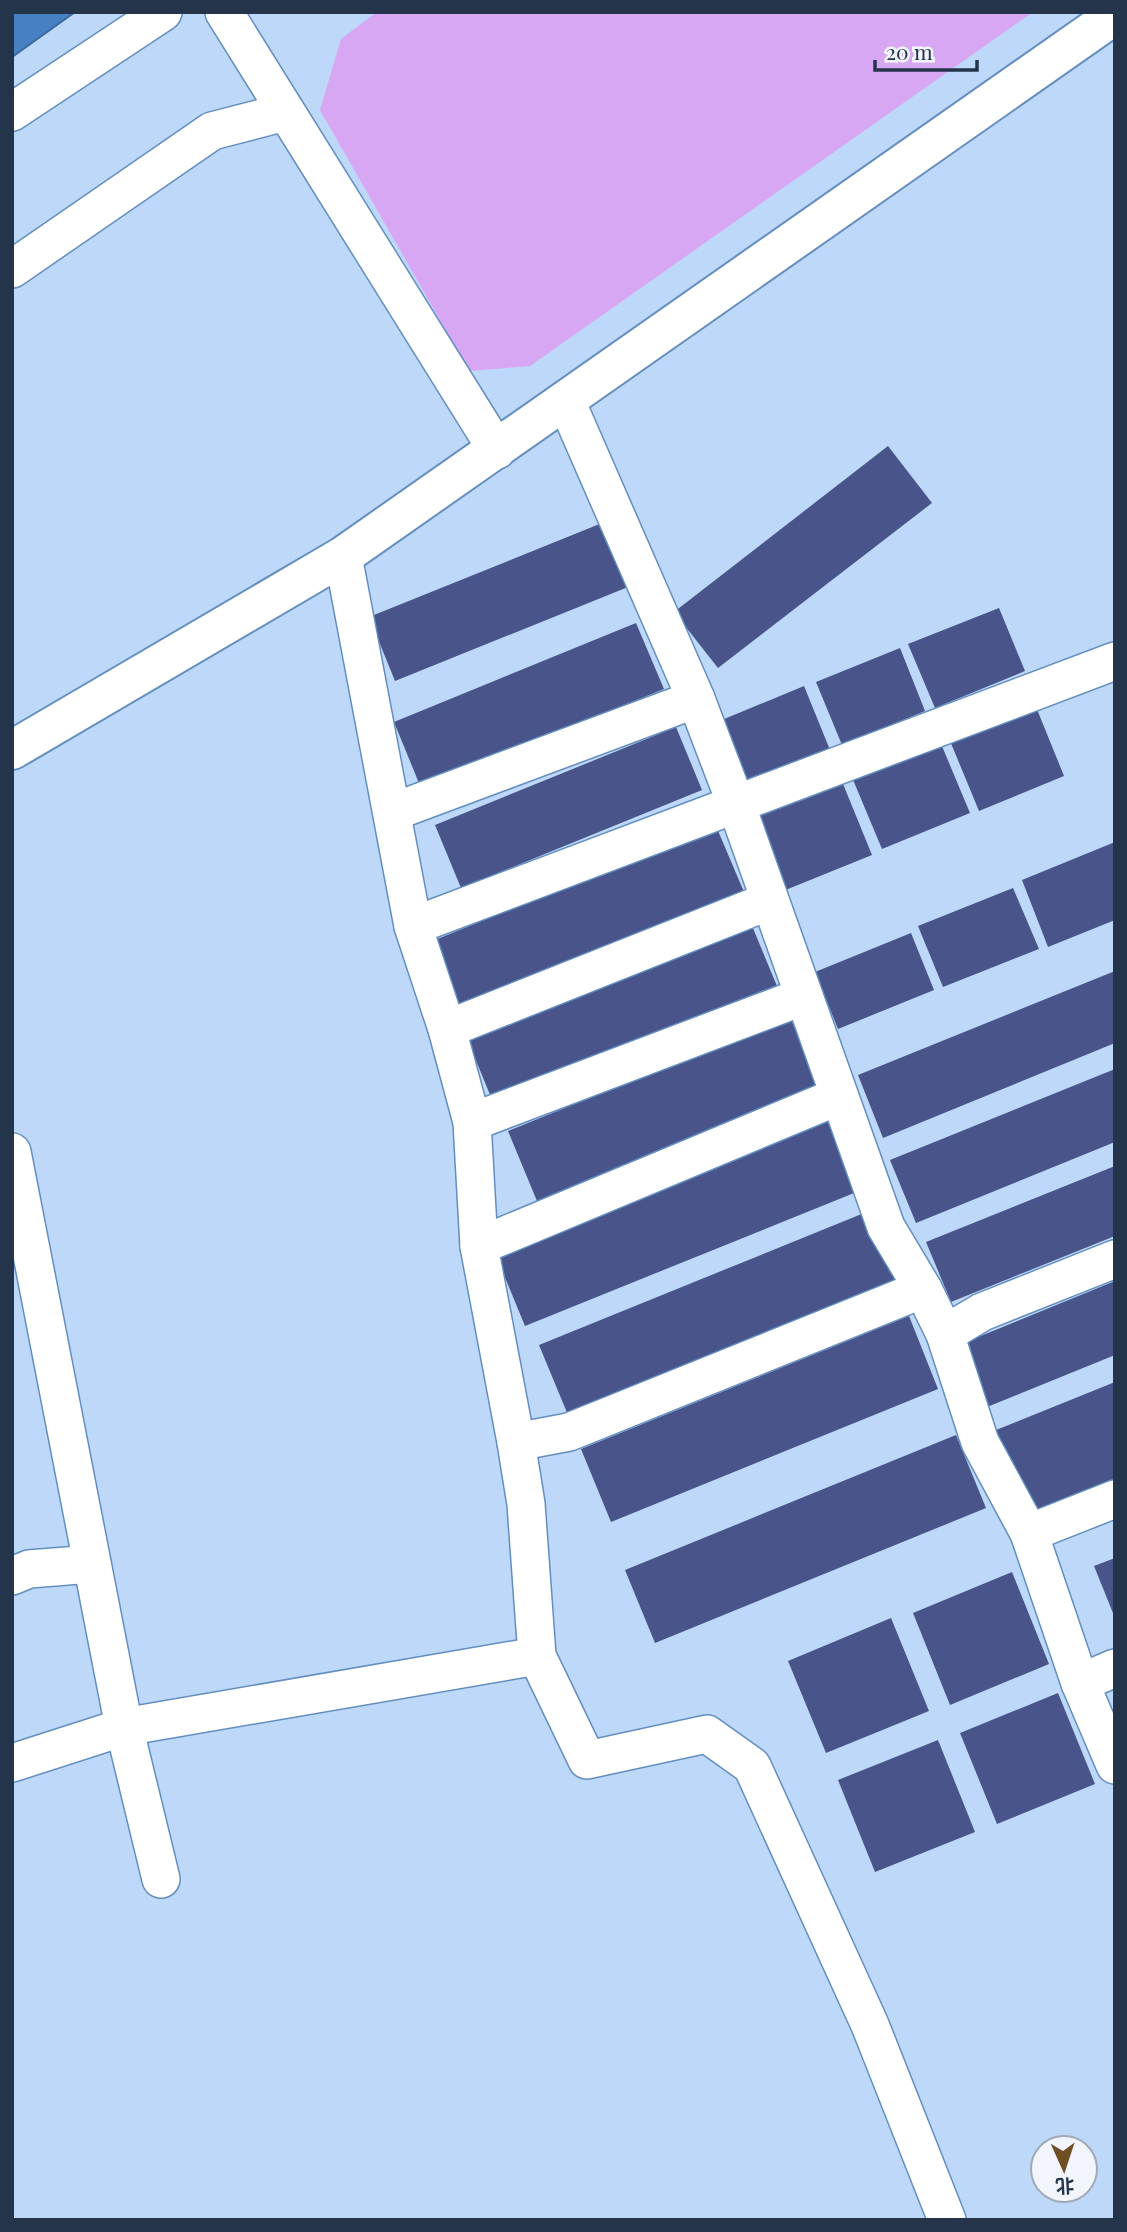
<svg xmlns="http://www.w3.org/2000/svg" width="1127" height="2232" font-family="'Playfair Display','Noto Sans SC',serif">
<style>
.green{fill:#d8a7f3}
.water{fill:#4781c3;stroke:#3c6a9f;stroke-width:2}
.building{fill:#48548a}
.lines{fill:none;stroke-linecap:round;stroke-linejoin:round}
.minor-casing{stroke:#638ec0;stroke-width:40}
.tertiary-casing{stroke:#638ec0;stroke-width:42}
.minor{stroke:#fff;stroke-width:37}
.tertiary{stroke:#fff;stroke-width:38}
</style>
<rect width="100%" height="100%" fill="#bdd8f8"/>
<polygon class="green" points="377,12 1033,12 530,366 469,371 320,110 341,39"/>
<polygon class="water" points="12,12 75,12 12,57"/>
<g class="building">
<polygon points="888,446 932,503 718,668 674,612"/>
<polygon points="607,521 633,585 395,681 369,617"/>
<polygon points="999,608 1025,671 935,708 908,644"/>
<polygon points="636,623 664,689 421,788 394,722"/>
<polygon points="900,648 925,711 842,745 816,682"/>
<polygon points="804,686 830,750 743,786 717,722"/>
<polygon points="1034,702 1064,776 979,811 948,736"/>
<polygon points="676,727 702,790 461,888 435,825"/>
<polygon points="939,739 970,813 882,849 851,775"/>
<polygon points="841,779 872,855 783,891 752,816"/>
<polygon points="716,826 744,892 458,1009 430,942"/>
<polygon points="1115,842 1115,920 1048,947 1022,880"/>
<polygon points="1013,888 1039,949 943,987 918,926"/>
<polygon points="750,921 779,991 495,1107 466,1036"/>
<polygon points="911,933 934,990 838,1029 815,972"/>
<polygon points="1115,971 1115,1043 883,1138 858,1075"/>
<polygon points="790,1017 819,1087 537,1201 508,1131"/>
<polygon points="1115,1069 1115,1142 916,1223 890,1160"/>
<polygon points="829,1118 859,1191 525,1326 495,1253"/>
<polygon points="1115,1166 1115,1236 951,1302 926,1242"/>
<polygon points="869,1211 897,1281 568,1415 539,1345"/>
<polygon points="1115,1281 1115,1355 987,1407 961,1344"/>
<polygon points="909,1316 938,1389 611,1522 581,1449"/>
<polygon points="1115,1382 1115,1481 1030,1515 996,1430"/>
<polygon points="956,1435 986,1508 655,1643 625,1570"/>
<polygon points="1115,1558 1115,1618 1094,1566"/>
<polygon points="1012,1572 1049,1664 950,1705 913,1613"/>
<polygon points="891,1618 929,1711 826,1753 788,1661"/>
<polygon points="1058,1693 1095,1784 997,1824 960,1733"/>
<polygon points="938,1740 975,1832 875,1872 838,1780"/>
</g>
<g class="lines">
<g class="minor-casing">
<g id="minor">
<polyline points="224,12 497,450"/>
<polyline points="12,112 163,12"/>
<polyline points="12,269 212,131 285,112"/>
<polyline points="566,401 696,699 736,804 886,1227 923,1289 945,1334 980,1442 1029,1533 1080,1683 1115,1765"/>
<polyline points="343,556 413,926 447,1029 472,1122 479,1246 516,1442 526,1504 537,1656 587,1760 707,1734 752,1766 870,2025 947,2220"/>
<polyline points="393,812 696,699"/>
<polyline points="413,926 1115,661"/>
<polyline points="447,1029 769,901"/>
<polyline points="472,1122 804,996"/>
<polyline points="12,1152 124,1727 161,1879"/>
<polyline points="479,1246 839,1096"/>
<polyline points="945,1334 982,1312 1115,1259"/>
<polyline points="516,1442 569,1432 923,1289"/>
<polyline points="1029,1533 1115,1499"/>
<polyline points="12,1576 29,1569 92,1564"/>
<polyline points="1080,1683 1115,1668"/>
<polyline points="12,1763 124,1727 537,1656"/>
</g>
</g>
<g class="tertiary-casing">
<polyline id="tertiary" points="12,750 343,556 1115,15"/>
</g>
<use href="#minor" class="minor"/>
<use href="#tertiary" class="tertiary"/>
</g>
<rect width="1127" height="2232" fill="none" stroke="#24354b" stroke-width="28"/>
<g transform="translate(1064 2169) rotate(177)"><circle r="33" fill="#f2f6fc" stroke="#a0a9b5" stroke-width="2"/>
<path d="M0-5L12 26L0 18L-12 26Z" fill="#6f5025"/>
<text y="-10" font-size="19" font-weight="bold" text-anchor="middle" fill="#24354b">北</text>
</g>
<path d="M875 60v10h102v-10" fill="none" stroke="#24354b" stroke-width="3.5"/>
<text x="886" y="60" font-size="21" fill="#24354b" stroke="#f2f6fc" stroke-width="5" paint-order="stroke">20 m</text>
</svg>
